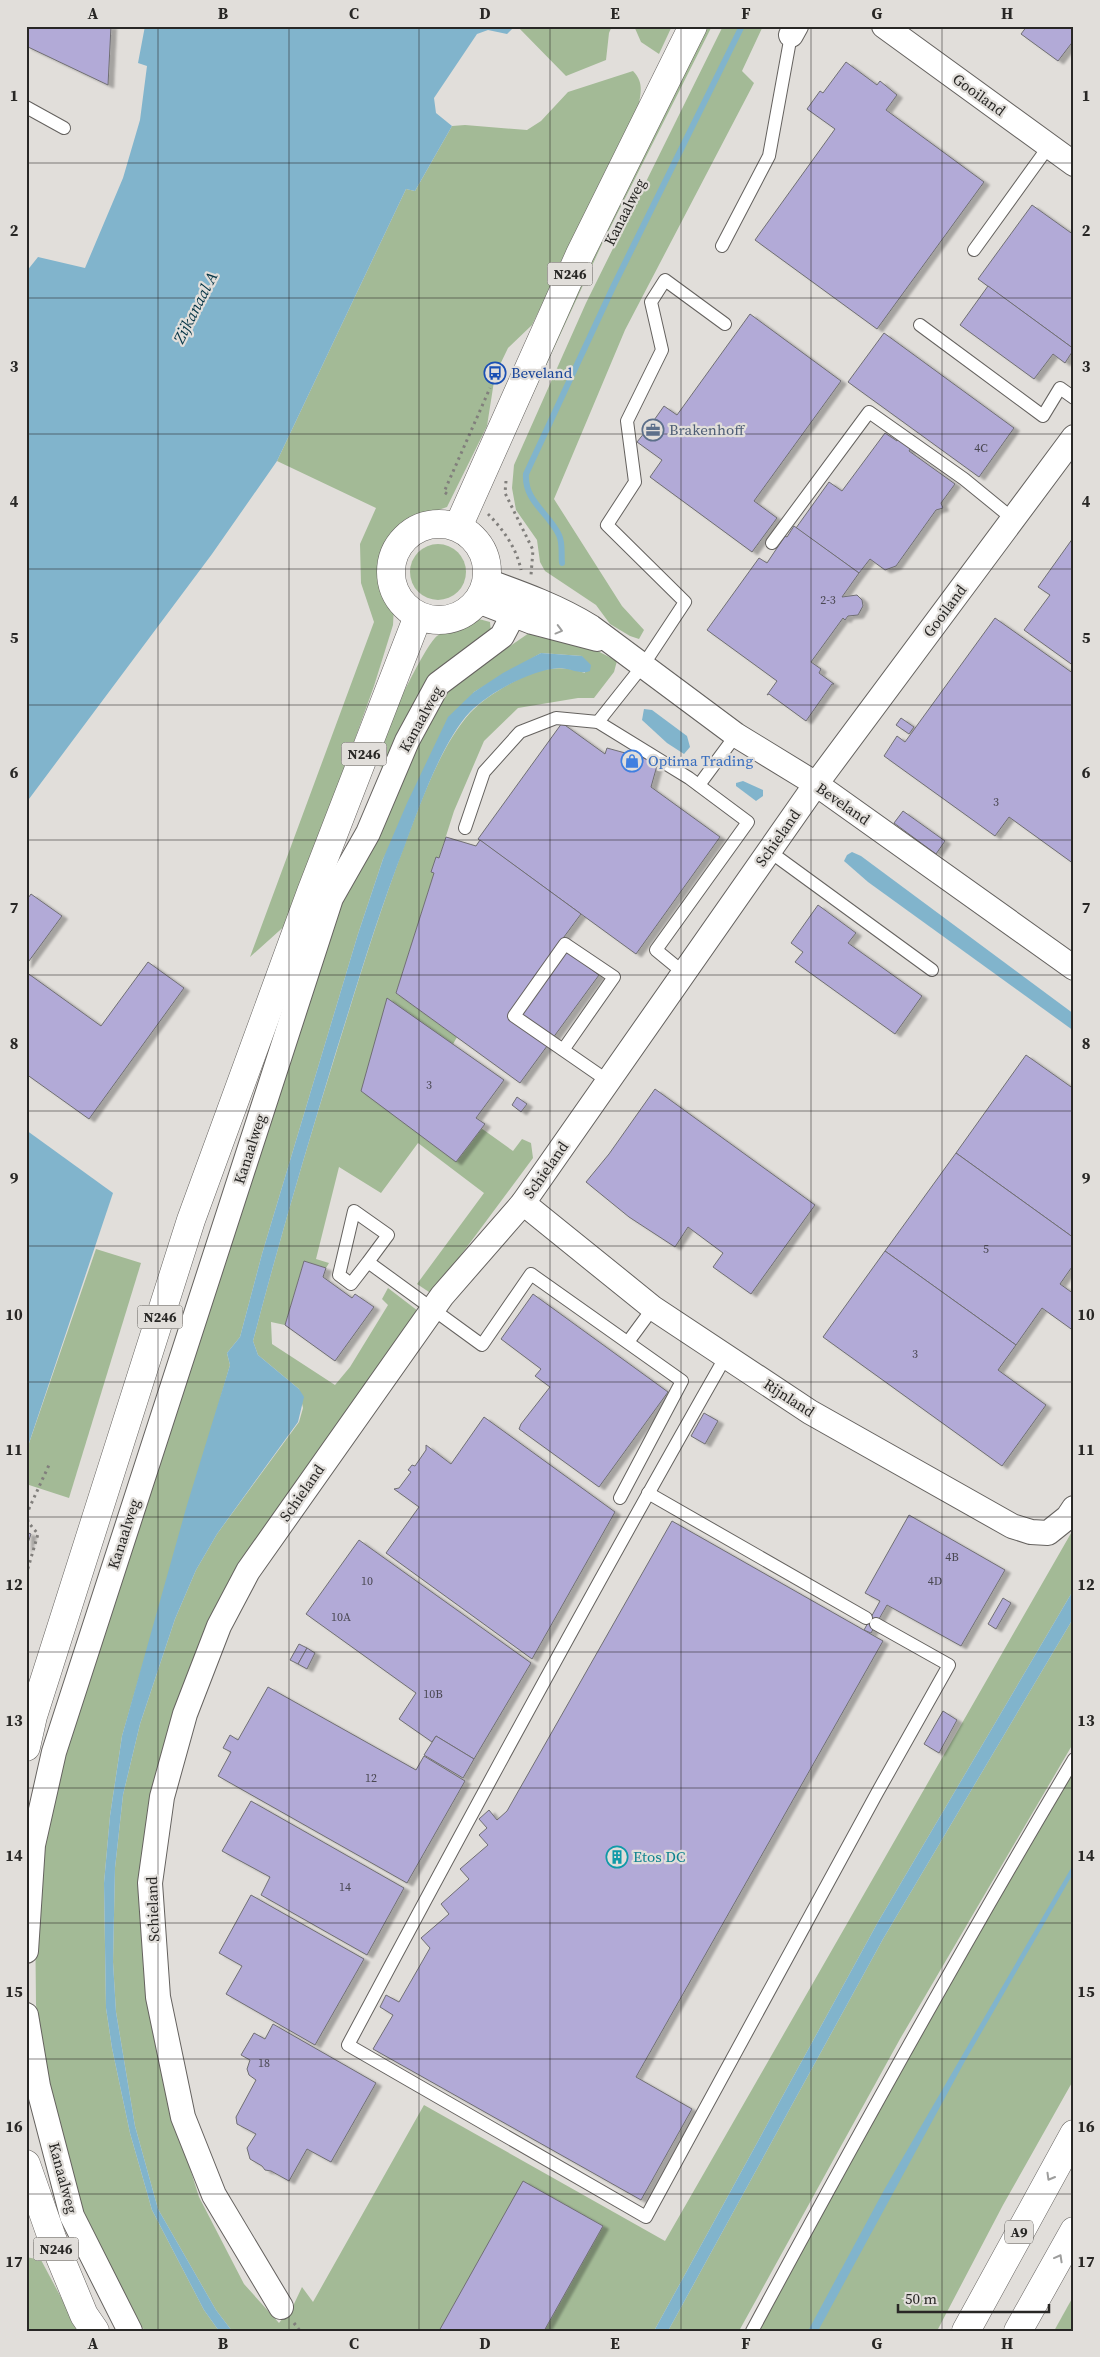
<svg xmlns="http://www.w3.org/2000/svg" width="1100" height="2357" font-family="'Source Serif 4',serif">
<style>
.green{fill:#a3ba96}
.water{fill:#81b4cc}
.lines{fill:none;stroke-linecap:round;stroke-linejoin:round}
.stream{stroke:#81b4cc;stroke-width:6}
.building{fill:#b2aad7;stroke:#706f73;filter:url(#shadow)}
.lane-casing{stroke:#65625f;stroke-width:14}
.street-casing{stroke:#65625f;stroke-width:26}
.primary-casing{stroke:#65625f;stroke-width:29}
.highway-casing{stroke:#65625f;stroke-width:29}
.path{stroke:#817f7c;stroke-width:3;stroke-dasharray:2.5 4;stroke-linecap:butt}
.lane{stroke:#fff;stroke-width:12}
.street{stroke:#fff;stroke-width:24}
.primary{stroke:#fff;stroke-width:28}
.highway{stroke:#fff;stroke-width:28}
.oneway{stroke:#9e9e9d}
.grid{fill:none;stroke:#282725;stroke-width:1;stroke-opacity:0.55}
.labels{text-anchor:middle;stroke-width:4.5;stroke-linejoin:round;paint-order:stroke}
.number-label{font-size:12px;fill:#4a4852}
.shield{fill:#e1deda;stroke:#605e5b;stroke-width:1}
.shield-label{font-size:14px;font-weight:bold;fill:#282725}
.street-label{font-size:15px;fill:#282725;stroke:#e1deda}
.transit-label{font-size:15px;fill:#164399;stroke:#e1deda;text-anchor:start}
.service-label{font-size:15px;fill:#4e5e75;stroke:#e1deda;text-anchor:start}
.shop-label{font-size:15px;fill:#366cbe;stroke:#e1deda;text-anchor:start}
.culture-label{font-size:15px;fill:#0d838f;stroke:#e1deda;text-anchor:start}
.water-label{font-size:16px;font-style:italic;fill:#043445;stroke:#e1deda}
.neatline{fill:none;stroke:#282725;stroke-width:2}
.grid-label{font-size:16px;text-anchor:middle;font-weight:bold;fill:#282725}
</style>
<defs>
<filter id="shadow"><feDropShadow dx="5.5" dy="3" stdDeviation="1" flood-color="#0004"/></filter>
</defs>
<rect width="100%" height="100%" fill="#e1deda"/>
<g class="green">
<polygon points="517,26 612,26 609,33 606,60 566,76"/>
<polygon points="634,26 672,26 659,54 641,42"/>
<polygon points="702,26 712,26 602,244 520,422 522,400"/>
<polygon points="723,26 763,26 742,71 754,83 625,330 554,499 622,606 644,630 639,639 630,636 610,624 596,605 545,571 540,562 537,540 516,510 512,488 514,465 586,303"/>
<path d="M633 71C644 82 641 93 638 108L532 325 508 348 495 375 487 426 447 507 424 515 402 526 389 542 382 572 394 606 393 625 374 686 289 922 250 957 374 622 361 583 360 544 376 508 277 461 406 189 415 191 452 126 465 125 527 130 541 121 568 92Z"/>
<circle cx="438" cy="572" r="28"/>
<path d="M475 618 490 622 491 632 470 645 427 691 386 768 379 766C381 755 382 743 386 732 392 715 425 646 437 636 449 627 463 626 475 618Z"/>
<path d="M529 633 539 637 588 646 617 661 614 672 594 698H578L518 708 484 741 454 811 396 993 457 1037 452 1046 439 1098 513 1151 522 1139 531 1143 533 1158 432 1294 417 1284 484 1193 418 1143 381 1193 339 1167 316 1259 329 1263 326 1268 304 1261 285 1325 271 1322 272 1344 335 1385 350 1367 388 1305 382 1299 388 1288 418 1311 221 1597 189 1669 163 1758 149 1832 176 2124 199 2197 244 2284 279 2323 294 2304 302 2287 313 2302 424 2105 665 2241 1074 1528V1589L878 1922 654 2331H232L216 2310 158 2209 135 2126 116 2012 113 1962 115 1868 123 1795 140 1724 175 1619 196 1570 217 1534 299 1422 303 1408 299 1389 258 1355 253 1341C278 1245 306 1149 336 1053 357 985 378 916 403 849 419 807 440 746 470 713 486 695 526 672 549 669 562 667 573 669 585 673L582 656 541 653 474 692 383 859 358 934 262 1254 240 1337 227 1353 230 1365 122 1736 110 1816 104 1883 106 2008 112 2048 130 2133 152 2210 204 2310 219 2331H145L125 2304 77 2206 47 2076 36 2005 35 1905 54 1772 335 904 418 736 442 699 458 682Z"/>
<polygon points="96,1249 141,1263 69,1498 26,1484 26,1452"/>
<polygon points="1074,1617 1074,1742 900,2039 739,2331 668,2331 883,1939"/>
<polygon points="1074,1771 1074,2079 1003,2205 937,2331 757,2331 977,1935"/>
<polygon points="26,2257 41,2260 79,2331 26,2331"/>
<polygon points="1074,2295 1074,2331 1054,2331"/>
</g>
<g class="water">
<polygon points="145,26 515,26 507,34 488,30 477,34 434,98 436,113 452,126 415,191 406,189 277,461 212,554 26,803 26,272 38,257 85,268 123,178 140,120 147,66 138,63"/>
<path d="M541 653 582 656 591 665 590 671C581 675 569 668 559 668 531 670 490 692 470 712 443 740 419 807 405 845 378 914 357 985 335 1055 306 1150 278 1245 253 1341L258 1355 299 1389 304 1397 298 1422 217 1534 196 1570 175 1619 140 1724 123 1795 115 1868 113 1962 116 2012 135 2126 158 2209 216 2310 232 2331H219L204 2310 152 2210 130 2133 112 2048 106 2008 104 1883 110 1816 122 1736 187 1505 230 1365 227 1353 240 1337 262 1254 358 934 383 859 407 803 448 717 474 692 503 673Z"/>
<polygon points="644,709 652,710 687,736 690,747 684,754 667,743 642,720"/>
<polygon points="743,781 763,790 763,796 756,801 736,786 736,783"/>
<polygon points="852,852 861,856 1074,1014 1074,1031 868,882 844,861 847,855"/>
<polygon points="26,1130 113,1193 26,1452"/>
<polygon points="1074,1589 1074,1617 883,1939 668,2331 654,2331 878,1922"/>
<polygon points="1074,1863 1074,1872 965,2061 818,2331 808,2331 884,2190"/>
</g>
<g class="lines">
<path class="stream" d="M562 563C561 555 563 543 559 535 549 513 524 501 526 474L614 285 742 26"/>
</g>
<g class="building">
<polygon points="26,26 111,26 108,85 26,46"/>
<polygon points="1027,26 1074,26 1074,40 1058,61 1021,34"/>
<polygon points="846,62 877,85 880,81 897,95 886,110 984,182 877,329 755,240 835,129 807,109 820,91 823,93"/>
<polygon points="1032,205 1074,235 1074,349 978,279"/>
<polygon points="988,286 1074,349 1065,363 1053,354 1034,379 960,325"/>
<polygon points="750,314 841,381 754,501 777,518 752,552 650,477 662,460 637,442 645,432 644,424 652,423 664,406 677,415"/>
<polygon points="884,333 1014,428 979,477 848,382"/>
<polygon points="885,433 897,441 900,437 912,446 909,451 955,484 941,503 943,508 936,510 896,566 885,570 870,559 859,573 796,528 829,482 842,491"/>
<polygon points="794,526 859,573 842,597 857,595 862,600 863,606 858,615 848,616 845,620 843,618 811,662 821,669 819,673 834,684 832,684 806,721 769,694 767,695 777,681 707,630 759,558 767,563 785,536 787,537"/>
<polygon points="1073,538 1074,537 1074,666 1024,630 1050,595 1038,587"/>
<polygon points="995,618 1074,674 1074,864 1009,817 995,836 884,756 897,736 905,742"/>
<polygon points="901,718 914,727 909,734 896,725"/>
<polygon points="562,723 605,754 607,748 658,762 651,787 720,837 636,954 478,839"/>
<polygon points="903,811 945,841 936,854 894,823"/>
<polygon points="446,837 476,846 480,840 581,914 558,945 599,975 520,1083 396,993 434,873 431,872 436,857 439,858"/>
<polygon points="31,894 62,916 26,965 26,901"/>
<polygon points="818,905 856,933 848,943 922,996 895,1034 795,962 803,952 791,943"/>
<polygon points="148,962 184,988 89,1119 26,1074 26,972 101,1026"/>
<polygon points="387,998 504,1080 476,1118 485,1124 456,1162 361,1091"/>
<polygon points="1026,1055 1074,1089 1074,1238 956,1153"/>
<polygon points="655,1089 815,1205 751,1294 713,1267 723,1253 688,1227 675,1247 629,1217 586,1182 609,1154"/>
<polygon points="517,1097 527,1104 521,1112 512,1105"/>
<polygon points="956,1153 1074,1238 1074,1264 1060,1284 1074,1294 1074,1331 1042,1308 1016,1345 885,1251"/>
<polygon points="885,1251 1016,1345 998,1370 1046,1405 1002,1466 823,1337"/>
<polygon points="304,1261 326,1268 323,1277 352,1298 355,1294 374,1307 335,1361 285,1325"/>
<polygon points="533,1294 668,1392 599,1487 519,1429 521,1424 550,1387 535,1376 541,1369 501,1339"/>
<polygon points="704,1413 718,1421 705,1444 691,1436"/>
<polygon points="484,1417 615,1512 532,1659 386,1553 419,1507 394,1489 399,1488 411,1472 408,1470 412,1465 415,1466 426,1450 426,1445 451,1464"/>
<polygon points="909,1515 1005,1570 961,1646 887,1605 871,1633 864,1630 880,1601 865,1593"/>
<polygon points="672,1521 883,1641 636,2077 692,2109 641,2200 373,2049 393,2015 380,2007 386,1995 399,2002 430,1948 421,1938 449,1914 441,1904 469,1879 460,1869 488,1845 479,1835 487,1828 479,1819 489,1810 497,1820 507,1811"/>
<polygon points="26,1532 31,1534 26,1549"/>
<polygon points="359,1540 531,1663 474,1759 436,1736 432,1742 399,1719 416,1693 306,1614"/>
<polygon points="1003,1598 1011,1603 996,1629 988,1624"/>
<polygon points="299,1644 307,1648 298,1664 290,1660"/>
<polygon points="307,1648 315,1653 307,1669 298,1664"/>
<polygon points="268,1687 416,1770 424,1756 465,1781 407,1883 218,1776 231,1752 223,1748 230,1735 238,1740"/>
<polygon points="943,1711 957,1720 939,1753 924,1744"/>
<polygon points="436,1736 474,1759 463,1778 424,1755"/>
<polygon points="251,1801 404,1888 367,1955 261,1895 270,1877 222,1851"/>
<polygon points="251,1895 364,1959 315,2045 226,1994 242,1966 219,1953"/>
<polygon points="273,2024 376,2083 331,2162 307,2149 289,2181 271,2171 265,2170 262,2166 250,2159 247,2148 256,2134 237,2124 236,2117 256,2080 249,2075 247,2069 250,2060 241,2055 254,2033 265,2039"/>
<polygon points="523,2181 603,2226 544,2331 439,2331"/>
</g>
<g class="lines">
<g class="lane-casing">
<g id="lane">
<polyline points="26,107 64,128"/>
<polyline points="722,246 769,156 791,35"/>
<polyline points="974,250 1049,146"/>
<polyline points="920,325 1043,416 1060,388 1074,398"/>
<polyline points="772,543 869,412 964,479 1013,519"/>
<polyline points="598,722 644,664 685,602 607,525 635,482 627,421 662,350 651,302 665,280 725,324"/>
<polyline points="699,785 736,735"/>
<polyline points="465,828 484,772 520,732 556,718 598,722 689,778 748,822 656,950 684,973"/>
<polyline points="769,851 932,970"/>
<polyline points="563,1050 614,977 565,944 514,1016 608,1081"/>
<polyline points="368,1262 351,1284 339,1275 354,1211 388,1235 368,1262 482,1345 531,1274 682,1381 620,1498"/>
<polyline points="628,1342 653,1308"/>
<path d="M726 1356C596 1584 471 1814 348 2045L646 2217 877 1793 949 1665 876 1624"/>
<polyline points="648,1493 866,1618"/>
<path d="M752 2331C856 2138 962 1947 1074 1759"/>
</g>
</g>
<g class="street-casing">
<g id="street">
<polyline points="884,26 1074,164"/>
<polyline points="791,35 796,26"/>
<path d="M487 581C523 594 559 607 591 627L736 735 816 784 1074 968"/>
<polyline points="478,601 532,622 597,639"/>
<polyline points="523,1203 653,1308 810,1412 1012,1526 1031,1532 1048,1533 1068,1517 1074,1508"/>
<polyline points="26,1951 33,1845 54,1752 331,898 368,833 407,741 438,684 502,636 513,615"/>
<polyline points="26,2015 38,2086 72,2216 130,2331"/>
<polyline points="281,2307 214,2195 183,2117 158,1997 150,1883 162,1797 185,1714 219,1626 248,1571 442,1296 523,1203 816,784 1074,437"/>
</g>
</g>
<g class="primary-casing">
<g id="primary">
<circle cx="439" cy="572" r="48"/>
<polyline points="458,527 580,254 693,26"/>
<polyline points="26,1747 33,1716 191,1220 311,892 418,616"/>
<polyline points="26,2164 52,2238 84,2315 95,2331"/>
</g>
</g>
<g class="highway-casing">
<g id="highway">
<polyline points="966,2331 1074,2134"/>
<polyline points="1018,2331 1074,2231"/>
</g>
</g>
<g class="path">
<polyline points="506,481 505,493 533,550 531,575"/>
<polyline points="447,494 444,492 490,388"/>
<path d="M488 514C503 529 517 549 521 570"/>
<polyline points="26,1575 38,1534 28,1522 27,1513 49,1465"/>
<polyline points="294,2323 300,2331"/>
</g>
<use href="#lane" class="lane"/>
<use href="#street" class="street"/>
<use href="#primary" class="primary"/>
<use href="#highway" class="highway"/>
</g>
<defs><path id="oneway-chevron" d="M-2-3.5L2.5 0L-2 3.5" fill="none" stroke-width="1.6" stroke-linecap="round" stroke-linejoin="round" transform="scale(1.25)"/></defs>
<g class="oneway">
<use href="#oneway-chevron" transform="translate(559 630) rotate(15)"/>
<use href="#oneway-chevron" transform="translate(1050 2177) rotate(120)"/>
<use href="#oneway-chevron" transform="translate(1059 2258) rotate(-61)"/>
</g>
<path class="grid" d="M158 26V2331M289 26V2331M419 26V2331M550 26V2331M681 26V2331M811 26V2331M942 26V2331M26 163H1074M26 298H1074M26 434H1074M26 569H1074M26 705H1074M26 840H1074M26 975H1074M26 1111H1074M26 1246H1074M26 1382H1074M26 1517H1074M26 1652H1074M26 1788H1074M26 1923H1074M26 2059H1074M26 2194H1074"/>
<defs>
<g id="bus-ring" transform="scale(1.125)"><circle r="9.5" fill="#e1deda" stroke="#1a4fb4" stroke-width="1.5"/><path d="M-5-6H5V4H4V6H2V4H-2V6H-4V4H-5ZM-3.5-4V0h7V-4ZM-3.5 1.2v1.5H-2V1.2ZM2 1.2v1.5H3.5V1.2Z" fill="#1a4fb4"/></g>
<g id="office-ring" transform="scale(1.125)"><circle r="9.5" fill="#e1deda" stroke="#5c6f8a" stroke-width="1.5"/><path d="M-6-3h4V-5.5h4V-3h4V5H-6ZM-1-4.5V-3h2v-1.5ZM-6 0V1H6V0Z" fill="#5c6f8a"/></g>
<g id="shop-ring" transform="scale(1.125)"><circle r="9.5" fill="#e1deda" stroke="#3f7fe0" stroke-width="1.5"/><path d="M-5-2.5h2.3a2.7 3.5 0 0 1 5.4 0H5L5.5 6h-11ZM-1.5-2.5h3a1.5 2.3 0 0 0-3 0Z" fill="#3f7fe0"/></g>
<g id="building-ring" transform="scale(1.125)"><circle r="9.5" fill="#e1deda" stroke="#0f9aa8" stroke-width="1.5"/><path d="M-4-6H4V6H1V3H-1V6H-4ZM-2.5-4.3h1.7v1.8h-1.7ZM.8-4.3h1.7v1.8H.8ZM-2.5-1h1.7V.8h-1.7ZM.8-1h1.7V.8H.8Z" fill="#0f9aa8"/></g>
</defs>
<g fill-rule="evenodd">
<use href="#bus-ring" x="495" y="373"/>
<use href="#office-ring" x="653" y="430"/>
<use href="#shop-ring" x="632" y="761"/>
<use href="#building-ring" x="617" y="1857"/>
</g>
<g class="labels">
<g class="number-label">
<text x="981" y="452">4C</text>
<text x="828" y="604">2-3</text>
<text x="996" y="806">3</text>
<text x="429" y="1089">3</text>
<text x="986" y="1253">5</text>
<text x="915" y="1358">3</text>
<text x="952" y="1561">4B</text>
<text x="367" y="1585">10</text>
<text x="935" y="1585">4D</text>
<text x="341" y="1621">10A</text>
<text x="433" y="1698">10B</text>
<text x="371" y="1782">12</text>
<text x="345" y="1891">14</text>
<text x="264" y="2067">18</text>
</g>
<g class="shield">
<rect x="547.5" y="262.5" width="45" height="23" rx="4"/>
<rect x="341.5" y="742.5" width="45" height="23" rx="4"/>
<rect x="137.5" y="1305.5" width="45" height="23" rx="4"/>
<rect x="1005" y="2220.5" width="28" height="23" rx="4"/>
<rect x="33.5" y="2237.5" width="45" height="23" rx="4"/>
</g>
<g class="shield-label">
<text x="570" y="279">N246</text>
<text x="364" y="759">N246</text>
<text x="160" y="1322">N246</text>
<text x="1019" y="2237">A9</text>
<text x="56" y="2254">N246</text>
</g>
<g class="street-label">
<text transform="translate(979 95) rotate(36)" y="5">Gooiland</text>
<text transform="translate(625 212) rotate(-63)" y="5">Kanaalweg</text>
<text transform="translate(945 611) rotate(-53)" y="5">Gooiland</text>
<text transform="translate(421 719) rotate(-61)" y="5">Kanaalweg</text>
<text transform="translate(843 804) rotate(35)" y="5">Beveland</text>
<text transform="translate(778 838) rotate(-55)" y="5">Schieland</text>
<text transform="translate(250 1149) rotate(-72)" y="5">Kanaalweg</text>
<text transform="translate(546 1170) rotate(-55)" y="5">Schieland</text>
<text transform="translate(789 1398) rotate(33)" y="5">Rijnland</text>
<text transform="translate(302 1493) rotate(-55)" y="5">Schieland</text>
<text transform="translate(124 1534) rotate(-72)" y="5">Kanaalweg</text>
<text transform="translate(153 1909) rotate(-92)" y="5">Schieland</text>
<text transform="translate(63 2178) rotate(75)" y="5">Kanaalweg</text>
</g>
<g class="transit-label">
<text x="511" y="378">Beveland</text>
</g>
<g class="service-label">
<text x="669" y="435">Brakenhoff</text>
</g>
<g class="shop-label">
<text x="648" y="766">Optima Trading</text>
</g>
<g class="culture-label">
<text x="633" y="1862">Etos DC</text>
</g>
<g class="water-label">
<text transform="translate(195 307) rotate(-63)" y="6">Zijkanaal A</text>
</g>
</g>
<rect width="1100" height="2357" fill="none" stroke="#e1deda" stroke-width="55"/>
<path d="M898 2304v8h151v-8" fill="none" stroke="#282725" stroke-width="2.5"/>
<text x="905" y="2304" font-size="15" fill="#282725" stroke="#e1deda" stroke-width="4" paint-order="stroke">50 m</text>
<rect x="28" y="28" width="1044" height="2302" class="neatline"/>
<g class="grid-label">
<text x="93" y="19">A</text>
<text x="223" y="19">B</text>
<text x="354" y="19">C</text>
<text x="485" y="19">D</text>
<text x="615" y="19">E</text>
<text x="746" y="19">F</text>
<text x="877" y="19">G</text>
<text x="1007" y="19">H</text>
<text x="14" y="101">1</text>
<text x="1086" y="101">1</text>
<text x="14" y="236">2</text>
<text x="1086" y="236">2</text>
<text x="14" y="372">3</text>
<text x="1086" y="372">3</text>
<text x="14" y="507">4</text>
<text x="1086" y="507">4</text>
<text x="14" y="643">5</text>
<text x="1086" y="643">5</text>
<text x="14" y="778">6</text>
<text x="1086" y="778">6</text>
<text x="14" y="913">7</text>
<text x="1086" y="913">7</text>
<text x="14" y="1049">8</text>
<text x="1086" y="1049">8</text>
<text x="14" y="1184">9</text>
<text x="1086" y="1184">9</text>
<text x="14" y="1320">10</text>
<text x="1086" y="1320">10</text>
<text x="14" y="1455">11</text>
<text x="1086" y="1455">11</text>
<text x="14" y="1590">12</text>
<text x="1086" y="1590">12</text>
<text x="14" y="1726">13</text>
<text x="1086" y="1726">13</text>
<text x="14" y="1861">14</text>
<text x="1086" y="1861">14</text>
<text x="14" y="1997">15</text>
<text x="1086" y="1997">15</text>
<text x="14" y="2132">16</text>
<text x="1086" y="2132">16</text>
<text x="14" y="2267">17</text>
<text x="1086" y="2267">17</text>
<text x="93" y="2349">A</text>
<text x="223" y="2349">B</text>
<text x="354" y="2349">C</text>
<text x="485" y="2349">D</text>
<text x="615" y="2349">E</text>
<text x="746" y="2349">F</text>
<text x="877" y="2349">G</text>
<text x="1007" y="2349">H</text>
</g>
</svg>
